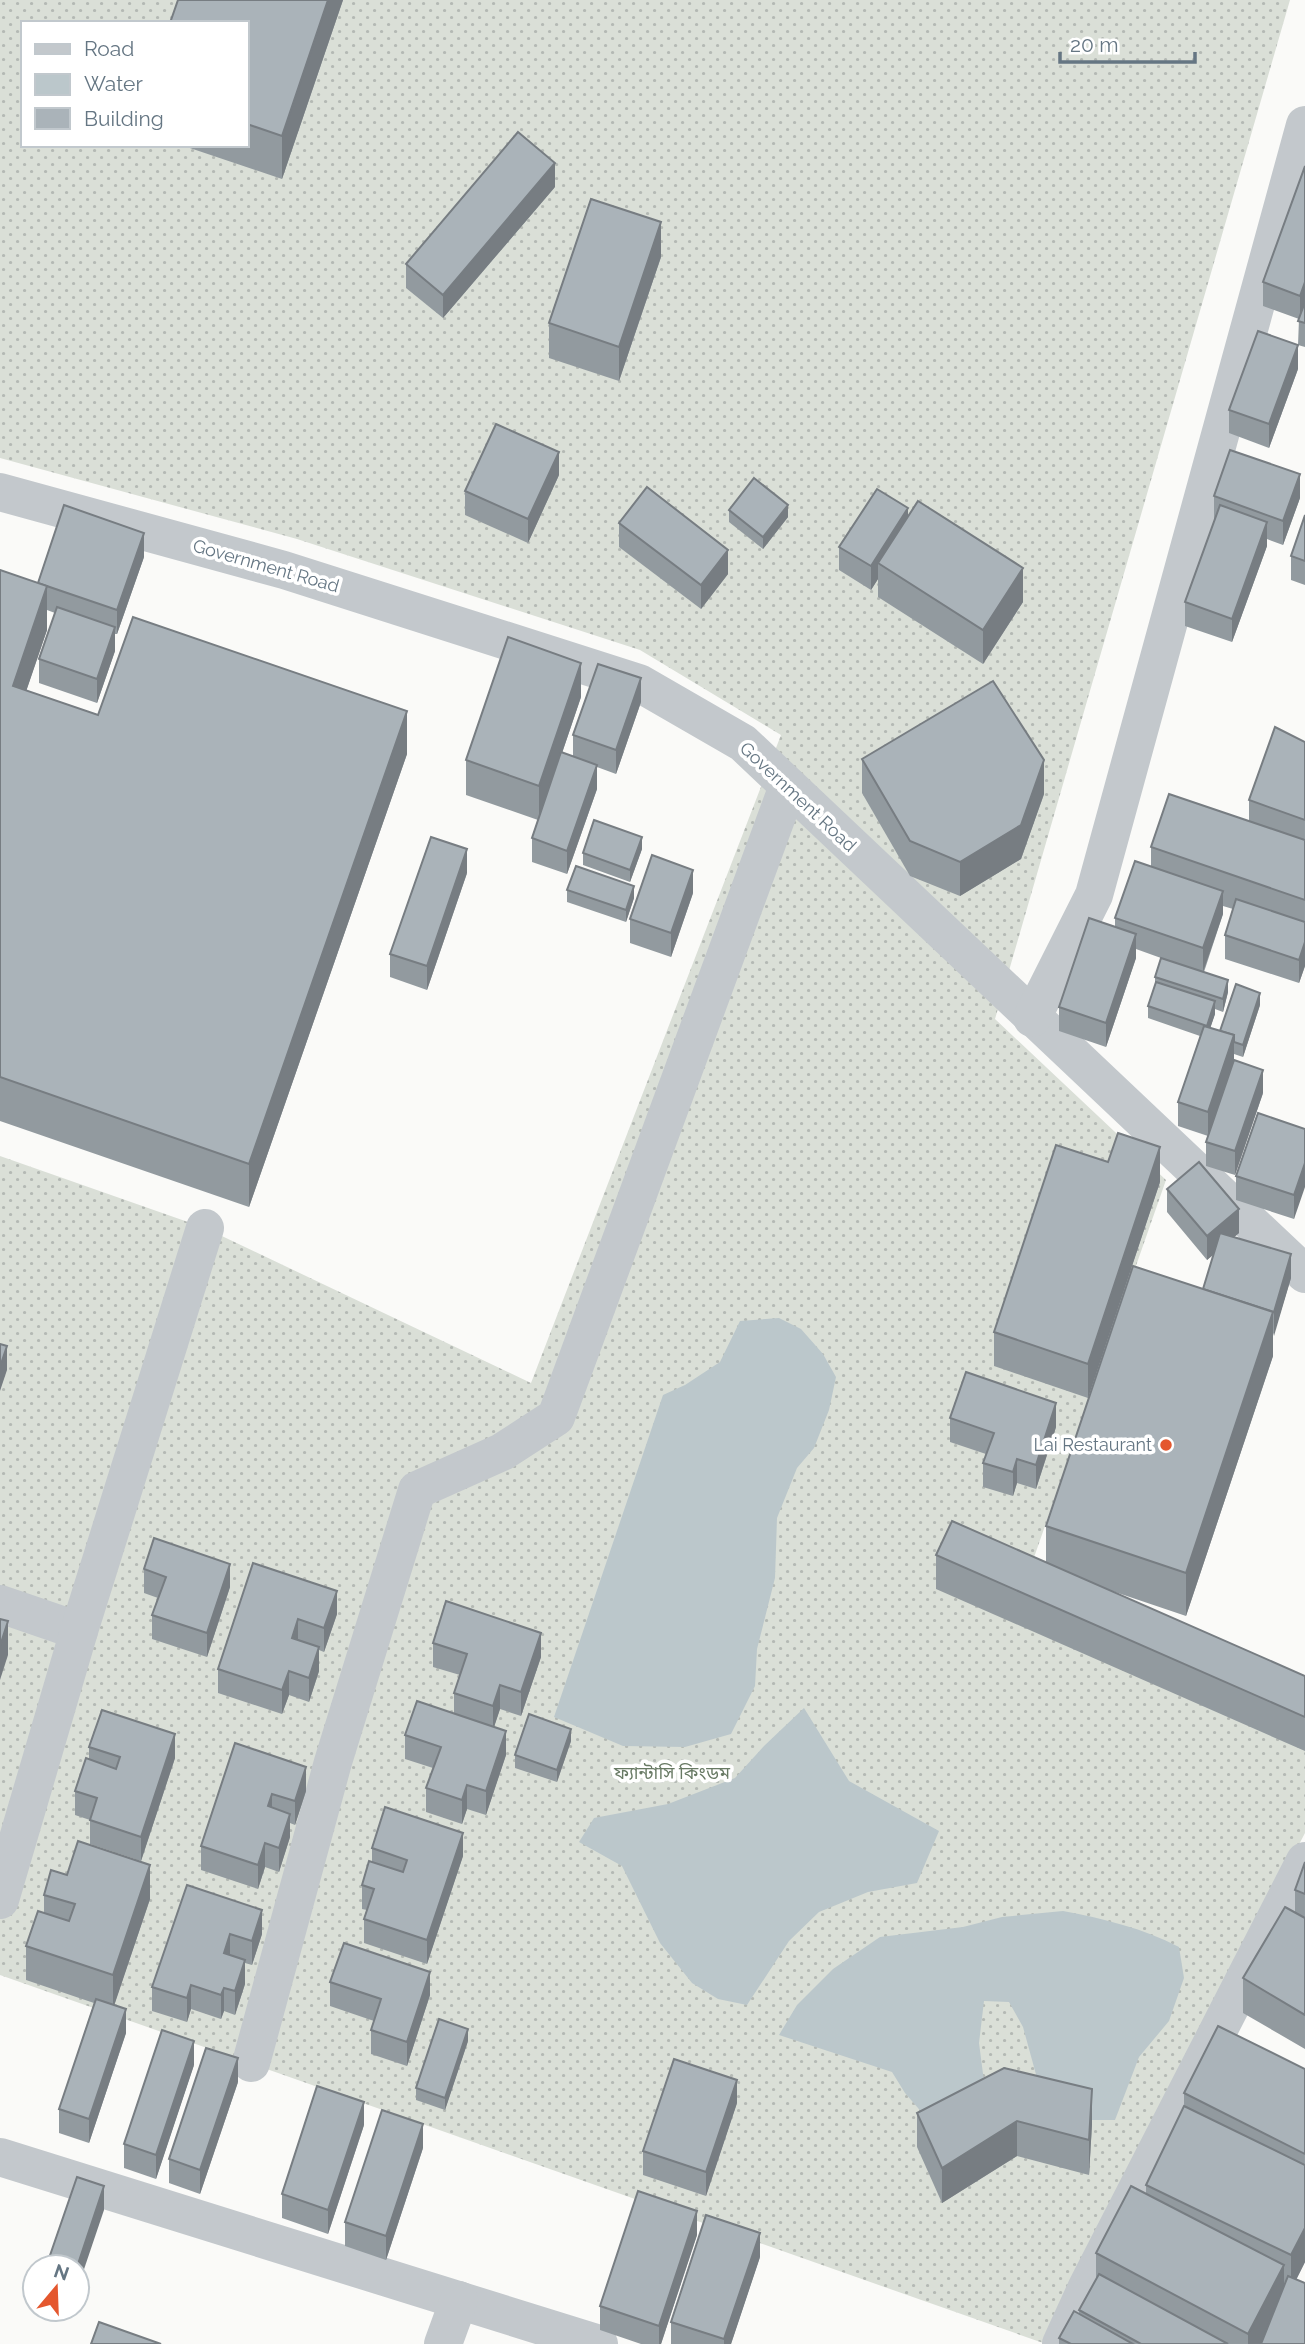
<svg xmlns="http://www.w3.org/2000/svg" width="1305" height="2344" font-family="Raleway,'Noto Sans Bengali',sans-serif">
<style>
.grass{fill:url(#grass-dots);fill-rule:evenodd}
.water{fill:#bbc7cb}
.lines{fill:none;stroke-linecap:round;stroke-linejoin:round}
.minor{stroke:#c3c8cc;stroke-width:38}
.wall{fill:#929a9f}
.shaded-wall{fill:#777d82}
.building{fill:#aab3b9;stroke:#777d82;stroke-width:2}
.poi-dot{fill:#e4572e;stroke:#fff;stroke-width:2.5}
.labels{text-anchor:middle;stroke-width:7;stroke-linejoin:round;paint-order:stroke}
.street-label{font-size:18px;fill:#657683;stroke:#fff}
.poi-label{font-size:18px;fill:#657683;stroke:#fff;text-anchor:end}
.park-label{font-size:18px;fill:#687a64;stroke:#fff}
</style>
<defs>
<pattern id="grass-dots" width="8" height="8" patternUnits="userSpaceOnUse" patternTransform="scale(1.75)"><rect width="8" height="8" fill="#dadfd7"/><path d="M2 2h.1M6 6h.1" fill="none" stroke="#b4b9b4" stroke-width="1.8" stroke-linecap="round"/></pattern>
</defs>
<rect width="100%" height="100%" fill="#fafaf8"/>
<path class="grass" d="M0 0H1290L995 1019 1166 1180 1031 1566 1305 1687V1833L1075 2273 1046 2344 0 1975V1156L205 1228 531 1383 781 735 640 650 297 539 0 458ZM23 23H247V145H23Z"/>
<g class="water">
<polygon points="779,1318 801,1329 823,1354 836,1377 829,1410 814,1448 797,1468 777,1518 775,1578 757,1649 755,1686 731,1734 685,1747 623,1746 554,1717 663,1395 685,1385 720,1362 740,1321"/>
<polygon points="804,1708 849,1781 939,1831 917,1883 868,1892 819,1912 789,1941 747,2005 718,1999 692,1983 660,1943 622,1866 579,1842 594,1818 668,1804 735,1778 764,1746"/>
<path d="M1063 1911C1105 1919 1142 1928 1179 1947L1184 1978 1169 2021 1139 2057 1115 2120H1092L1037 2078 1023 2027 1009 2002 984 2001 979 2043 989 2120 931 2123 905 2093 892 2072 779 2035 797 2005 833 1969 880 1937 963 1927 1002 1917Z"/>
</g>
<g class="lines">
<g class="minor">
<polyline points="0,492 284,570 639,683 743,743 1305,1274"/>
<polyline points="1032,1018 1094,895 1305,125"/>
<polyline points="0,1604 79,1631"/>
<polyline points="0,1900 79,1631 205,1228"/>
<polyline points="251,2063 333,1762 417,1490 502,1452 556,1417 788,786"/>
<polyline points="0,2157 599,2344"/>
<polyline points="443,2344 459,2300"/>
<polyline points="1061,2344 1087,2287 1305,1861"/>
</g>
</g>
<g class="wall">
<polygon points="178,0 343,0 282,179 181,145 247,145 247,23"/>
<polygon points="1305,166 1305,347 1298,345 1299,319 1263,306 1263,282"/>
<polygon points="555,187 443,318 406,288 406,264"/>
<polygon points="661,257 619,381 549,358 549,323"/>
<polygon points="1298,369 1269,448 1229,433 1229,410"/>
<polygon points="559,475 528,543 465,515 465,491"/>
<polygon points="1214,496 1300,498 1283,545 1267,539 1267,546 1232,642 1185,626 1185,602 1215,520 1214,520"/>
<polygon points="729,510 788,517 763,549 729,522"/>
<polygon points="1305,515 1305,585 1291,580 1291,556"/>
<polygon points="908,516 1023,602 983,664 878,597 878,579 871,590 839,570 839,547"/>
<polygon points="619,523 728,574 701,609 619,547"/>
<polygon points="144,557 117,634 115,634 115,651 97,703 39,683 39,659 55,613 47,610 47,630 26,691 98,715 407,754 249,1207 0,1121 0,570 38,583"/>
<polygon points="581,697 562,753 573,757 573,735 641,702 616,774 597,767 597,789 567,874 532,862 532,838 538,820 466,795 466,760"/>
<polygon points="1305,742 1305,966 1299,983 1225,959 1225,935 1233,909 1223,906 1223,914 1204,972 1228,992 1223,1012 1215,1009 1215,1014 1210,1028 1220,1031 1260,1005 1243,1057 1234,1054 1234,1059 1208,1136 1178,1126 1178,1102 1200,1036 1148,1018 1148,1006 1155,987 1155,977 1161,958 1136,949 1136,958 1106,1047 1059,1031 1059,1007 1115,927 1115,918 1151,866 1151,847 1249,821 1249,800"/>
<polygon points="862,759 1044,794 1021,859 960,896 910,876 862,793"/>
<polygon points="642,849 630,882 583,865 583,853"/>
<polygon points="467,873 427,990 390,977 390,954"/>
<polygon points="567,890 634,898 626,922 567,902"/>
<polygon points="693,893 671,957 630,943 630,919"/>
<polygon points="1263,1093 1235,1175 1206,1166 1206,1142"/>
<polygon points="1305,1129 1294,1219 1236,1200 1236,1176"/>
<polygon points="1160,1182 1088,1398 994,1366 994,1332"/>
<polygon points="1167,1189 1239,1233 1234,1237 1291,1278 1273,1336 1273,1356 1186,1616 1112,1591 1305,1676 1305,1751 936,1589 936,1555 1046,1562 1046,1526 1203,1289 1214,1254 1207,1260 1167,1212"/>
<polygon points="950,1418 1056,1427 1036,1489 1017,1483 1013,1496 983,1487 983,1463 986,1454 950,1442"/>
<polygon points="253,1563 337,1614 324,1652 319,1650 319,1671 309,1702 289,1695 282,1714 218,1693 218,1669"/>
<polygon points="144,1569 230,1587 207,1657 152,1639 152,1615 158,1598 144,1593"/>
<polygon points="433,1643 541,1657 521,1716 500,1709 494,1727 506,1755 486,1815 467,1809 462,1824 426,1812 426,1788 433,1768 405,1759 405,1735 454,1714 454,1693 460,1675 433,1667"/>
<polygon points="571,1741 557,1782 515,1768 515,1755"/>
<polygon points="235,1743 306,1791 295,1825 290,1823 290,1837 279,1872 265,1867 258,1889 201,1870 201,1846"/>
<polygon points="89,1747 175,1758 141,1861 90,1844 90,1820 75,1815 75,1791 89,1759"/>
<polygon points="372,1848 463,1856 427,1964 364,1943 364,1919 367,1910 362,1909 362,1885 372,1862"/>
<polygon points="1305,1862 1305,2049 1243,2013 1243,1978 1295,1912 1295,1890"/>
<polygon points="187,1885 262,1934 252,1965 245,1963 245,1984 235,2015 224,2011 221,2019 191,2009 187,2022 152,2011 152,1987"/>
<polygon points="44,1895 150,1899 114,2005 126,2033 89,2143 59,2133 59,2109 94,2003 26,1980 26,1946 44,1913"/>
<polygon points="330,1982 430,1995 407,2066 371,2054 371,2030 374,2021 330,2006"/>
<polygon points="468,2041 445,2110 416,2100 416,2088"/>
<polygon points="194,2065 156,2179 124,2168 124,2144"/>
<polygon points="1305,2069 1305,2262 1296,2280 1305,2344 1059,2344 1059,2338 1079,2314 1079,2310 1096,2280 1096,2253 1146,2193 1146,2185 1184,2107 1184,2093"/>
<polygon points="238,2082 200,2194 169,2183 169,2159"/>
<polygon points="737,2103 706,2196 643,2175 643,2151"/>
<polygon points="917,2113 1092,2124 1089,2175 1017,2156 942,2203 917,2147"/>
<polygon points="364,2125 328,2234 282,2218 282,2194"/>
<polygon points="423,2148 386,2260 345,2246 345,2222"/>
<polygon points="697,2235 661,2344 641,2344 600,2330 600,2306"/>
<polygon points="760,2257 731,2344 671,2344 671,2322"/>
</g>
<g class="shaded-wall">
<polygon points="328,0 343,0 282,179 282,136"/>
<polygon points="555,163 555,187 443,318 443,295"/>
<polygon points="661,222 661,257 619,381 619,347"/>
<polygon points="1305,282 1305,306 1300,320 1300,296"/>
<polygon points="1298,345 1298,369 1269,448 1269,424"/>
<polygon points="559,452 559,475 528,543 528,519"/>
<polygon points="1300,474 1300,498 1283,545 1283,521"/>
<polygon points="788,505 788,517 763,549 763,537"/>
<polygon points="908,508 908,532 878,563 878,579 871,590 871,566"/>
<polygon points="1267,522 1267,546 1232,642 1232,619"/>
<polygon points="144,533 144,557 117,634 117,610"/>
<polygon points="728,550 728,574 701,609 701,585"/>
<polygon points="1023,568 1023,602 983,664 983,630"/>
<polygon points="47,586 47,630 13,730 13,686"/>
<polygon points="115,627 115,651 97,703 97,679"/>
<polygon points="581,663 581,697 539,821 539,786"/>
<polygon points="641,678 641,702 616,774 616,750"/>
<polygon points="407,711 407,754 249,1207 249,1164"/>
<polygon points="1044,760 1044,794 1021,859 960,896 960,862"/>
<polygon points="597,765 597,789 567,874 567,851"/>
<polygon points="642,837 642,849 630,882 630,870"/>
<polygon points="467,849 467,873 427,990 427,966"/>
<polygon points="693,870 693,893 671,957 671,933"/>
<polygon points="634,886 634,898 626,922 626,910"/>
<polygon points="1223,891 1223,914 1203,972 1203,948"/>
<polygon points="1136,934 1136,958 1106,1047 1106,1023"/>
<polygon points="1305,942 1305,966 1299,983 1299,960"/>
<polygon points="1228,980 1228,992 1223,1012 1223,999"/>
<polygon points="1260,993 1260,1005 1243,1057 1243,1045"/>
<polygon points="1215,1001 1215,1014 1207,1038 1207,1026"/>
<polygon points="1234,1035 1234,1059 1208,1136 1208,1112"/>
<polygon points="1263,1070 1263,1093 1235,1175 1235,1151"/>
<polygon points="1160,1147 1160,1182 1088,1398 1088,1364"/>
<polygon points="1305,1163 1305,1187 1294,1219 1294,1195"/>
<polygon points="1239,1209 1239,1233 1207,1260 1207,1236"/>
<polygon points="1291,1254 1291,1278 1274,1336 1274,1312"/>
<polygon points="1273,1312 1273,1356 1186,1616 1186,1573"/>
<polygon points="7,1346 7,1370 0,1391 0,1367"/>
<polygon points="1056,1403 1056,1427 1036,1489 1036,1465"/>
<polygon points="1017,1459 1017,1483 1013,1496 1013,1472"/>
<polygon points="230,1564 230,1587 207,1657 207,1633"/>
<polygon points="337,1591 337,1614 324,1652 324,1628"/>
<polygon points="298,1619 298,1643 292,1638"/>
<polygon points="8,1621 8,1655 0,1680 0,1646"/>
<polygon points="541,1633 541,1657 521,1716 521,1692"/>
<polygon points="319,1647 319,1671 309,1702 309,1678"/>
<polygon points="289,1671 289,1695 282,1714 282,1690"/>
<polygon points="500,1685 500,1709 493,1730 493,1706"/>
<polygon points="571,1729 571,1741 557,1782 557,1770"/>
<polygon points="506,1731 506,1755 486,1815 486,1791"/>
<polygon points="175,1734 175,1758 141,1861 141,1837"/>
<polygon points="306,1767 306,1791 295,1825 295,1801"/>
<polygon points="467,1785 467,1809 462,1824 462,1800"/>
<polygon points="272,1794 272,1818 268,1806"/>
<polygon points="290,1814 290,1837 279,1872 279,1848"/>
<polygon points="463,1833 463,1856 427,1964 427,1940"/>
<polygon points="265,1843 265,1867 258,1889 258,1865"/>
<polygon points="150,1865 150,1899 113,2009 113,1975"/>
<polygon points="262,1910 262,1934 252,1965 252,1941"/>
<polygon points="230,1934 230,1958 224,1953"/>
<polygon points="245,1960 245,1984 235,2015 235,1991"/>
<polygon points="430,1972 430,1995 407,2066 407,2042"/>
<polygon points="191,1985 191,2009 187,2022 187,1998"/>
<polygon points="224,1988 224,2011 221,2019 221,1995"/>
<polygon points="126,2009 126,2033 89,2143 89,2119"/>
<polygon points="468,2029 468,2041 445,2110 445,2098"/>
<polygon points="194,2041 194,2065 156,2179 156,2155"/>
<polygon points="238,2058 238,2082 200,2194 200,2170"/>
<polygon points="737,2080 737,2103 706,2196 706,2172"/>
<polygon points="1092,2089 1092,2124 1089,2175 1089,2140"/>
<polygon points="364,2102 364,2125 328,2234 328,2210"/>
<polygon points="1017,2121 1017,2156 942,2203 942,2168"/>
<polygon points="423,2124 423,2148 386,2260 386,2236"/>
<polygon points="104,2186 104,2210 77,2290 77,2267"/>
<polygon points="697,2211 697,2235 661,2344 659,2344 659,2326"/>
<polygon points="1305,2228 1305,2262 1291,2290 1291,2255"/>
<polygon points="760,2233 760,2257 731,2344 724,2344 724,2339"/>
<polygon points="1284,2265 1284,2300 1261,2344 1248,2344 1248,2334"/>
</g>
<g class="building">
<polygon points="178,0 328,0 282,136 247,124 247,23 170,23"/>
<polygon points="518,132 555,163 443,295 406,264"/>
<polygon points="1305,166 1305,282 1300,296 1263,282"/>
<polygon points="591,199 661,222 619,347 549,323"/>
<polygon points="1305,302 1305,323 1298,321"/>
<polygon points="1258,331 1298,345 1269,424 1229,410"/>
<polygon points="496,424 559,452 528,519 465,491"/>
<polygon points="1230,450 1300,474 1283,521 1214,496"/>
<polygon points="754,478 788,505 763,537 729,510"/>
<polygon points="647,487 728,550 701,585 619,523"/>
<polygon points="877,489 908,508 871,566 839,547"/>
<polygon points="918,501 1023,568 983,630 878,563"/>
<polygon points="64,505 144,533 117,610 38,583"/>
<polygon points="1220,505 1267,522 1232,619 1185,602"/>
<polygon points="1305,515 1305,561 1291,556"/>
<polygon points="0,570 47,586 13,686 98,715 133,617 407,711 249,1164 0,1077"/>
<polygon points="57,607 115,627 97,679 39,659"/>
<polygon points="508,637 581,663 539,786 466,760"/>
<polygon points="598,664 641,678 616,750 573,735"/>
<polygon points="993,681 1044,760 1021,825 960,862 910,841 862,759"/>
<polygon points="1275,727 1305,742 1305,820 1249,800"/>
<polygon points="561,752 597,765 567,851 532,838"/>
<polygon points="1169,794 1305,840 1305,900 1151,847"/>
<polygon points="594,820 642,837 630,870 583,853"/>
<polygon points="431,837 467,849 427,966 390,954"/>
<polygon points="652,855 693,870 671,933 630,919"/>
<polygon points="1135,861 1223,891 1203,948 1115,918"/>
<polygon points="576,866 634,886 626,910 567,890"/>
<polygon points="1236,899 1305,922 1305,942 1299,960 1225,935"/>
<polygon points="1089,918 1136,934 1106,1023 1059,1007"/>
<polygon points="1161,958 1228,980 1223,999 1155,977"/>
<polygon points="1156,982 1215,1001 1207,1026 1148,1006"/>
<polygon points="1236,984 1260,993 1243,1045 1234,1042 1234,1035 1220,1031"/>
<polygon points="1204,1026 1234,1035 1208,1112 1178,1102"/>
<polygon points="1234,1060 1263,1070 1235,1151 1206,1142"/>
<polygon points="1258,1113 1305,1129 1305,1163 1294,1195 1236,1176"/>
<polygon points="1118,1133 1160,1147 1088,1364 994,1332 1056,1145 1108,1162"/>
<polygon points="1199,1162 1239,1209 1207,1236 1167,1189"/>
<polygon points="1220,1233 1291,1254 1274,1312 1203,1289"/>
<polygon points="1133,1266 1273,1312 1186,1573 1046,1526"/>
<polygon points="0,1344 7,1346 0,1367"/>
<polygon points="966,1372 1056,1403 1036,1465 1017,1459 1013,1472 983,1463 994,1433 950,1418"/>
<polygon points="952,1521 1305,1676 1305,1717 936,1555"/>
<polygon points="154,1538 230,1564 207,1633 152,1615 166,1577 144,1569"/>
<polygon points="253,1563 337,1591 324,1628 298,1619 292,1638 319,1647 309,1678 289,1671 282,1690 218,1669"/>
<polygon points="446,1601 541,1633 521,1692 500,1685 493,1706 454,1693 467,1654 433,1643"/>
<polygon points="0,1619 8,1621 0,1646"/>
<polygon points="417,1701 506,1731 486,1791 467,1785 462,1800 426,1788 441,1747 405,1735"/>
<polygon points="102,1710 175,1734 141,1837 90,1820 97,1798 75,1791 86,1758 116,1769 120,1757 89,1747"/>
<polygon points="529,1714 571,1729 557,1770 515,1755"/>
<polygon points="235,1743 306,1767 295,1801 272,1794 268,1806 290,1814 279,1848 265,1843 258,1865 201,1846"/>
<polygon points="385,1807 463,1833 427,1940 364,1919 374,1889 362,1885 369,1861 403,1872 407,1860 372,1848"/>
<polygon points="78,1841 150,1865 113,1975 26,1946 38,1911 69,1921 75,1904 44,1895 51,1870 67,1875"/>
<polygon points="1305,1862 1305,1894 1295,1890"/>
<polygon points="187,1885 262,1910 252,1941 230,1934 224,1953 245,1960 235,1991 224,1988 221,1995 191,1985 187,1998 152,1987"/>
<polygon points="1285,1907 1305,1918 1305,2015 1243,1978"/>
<polygon points="344,1943 430,1972 407,2042 371,2030 381,1999 330,1982"/>
<polygon points="96,1999 126,2009 89,2119 59,2109"/>
<polygon points="439,2019 468,2029 445,2098 416,2088"/>
<polygon points="1218,2026 1305,2069 1305,2154 1184,2093"/>
<polygon points="162,2030 194,2041 156,2155 124,2144"/>
<polygon points="206,2048 238,2058 200,2170 169,2159"/>
<polygon points="674,2059 737,2080 706,2172 643,2151"/>
<polygon points="1004,2068 1092,2089 1089,2140 1017,2121 942,2168 917,2113"/>
<polygon points="317,2086 364,2102 328,2210 282,2194"/>
<polygon points="1184,2106 1305,2165 1305,2228 1291,2255 1146,2185"/>
<polygon points="382,2110 423,2124 386,2236 345,2222"/>
<polygon points="77,2177 104,2186 77,2267 46,2267"/>
<polygon points="1131,2186 1284,2265 1248,2334 1096,2253"/>
<polygon points="638,2191 697,2211 659,2326 600,2306"/>
<polygon points="706,2215 760,2233 724,2339 671,2322"/>
<polygon points="1099,2274 1228,2344 1141,2344 1079,2310"/>
<polygon points="1288,2276 1305,2283 1305,2344 1261,2344"/>
<polygon points="1074,2311 1133,2344 1071,2344 1059,2338"/>
<polygon points="99,2322 161,2344 91,2344"/>
</g>
<circle class="poi-dot" cx="1166" cy="1445" r="7"/>
<g class="labels">
<g class="street-label">
<text transform="translate(266 566) rotate(16)" y="6">Government Road</text>
<text transform="translate(798 797) rotate(43)" y="6">Government Road</text>
</g>
<g class="poi-label">
<text x="1152" y="1451">Lai Restaurant</text>
</g>
<g class="park-label">
<text x="672" y="1779">ফ্যান্টাসি কিংডম</text>
</g>
</g>
<rect x="21" y="21" width="228" height="126" fill="#ffffff" stroke="#c1c8cd" stroke-width="2"/>
<rect x="35" y="44" width="35" height="10" fill="#c3c8cc" stroke="#c1c8cd" stroke-width="2"/>
<text x="84" y="56" font-size="21" fill="#657683">Road</text>
<rect x="35" y="74" width="35" height="21" fill="#bbc7cb" stroke="#c1c8cd" stroke-width="2"/>
<text x="84" y="91" font-size="21" fill="#657683">Water</text>
<rect x="35" y="108" width="35" height="21" fill="#aab3b9" stroke="#c1c8cd" stroke-width="2"/>
<text x="84" y="126" font-size="21" fill="#657683">Building</text>
<g transform="translate(56 2288) rotate(19)"><circle r="33" fill="#ffffff" stroke="#c1c8cd" stroke-width="2"/>
<path d="M0-5L12 26L0 18L-12 26Z" fill="#e4572e"/>
<text y="-10" font-size="19" font-weight="bold" text-anchor="middle" fill="#657683">N</text>
</g>
<path d="M1060 52v10h135v-10" fill="none" stroke="#657683" stroke-width="3.5"/>
<text x="1070" y="52" font-size="21" fill="#657683" stroke="#ffffff" stroke-width="5" paint-order="stroke">20 m</text>
</svg>
